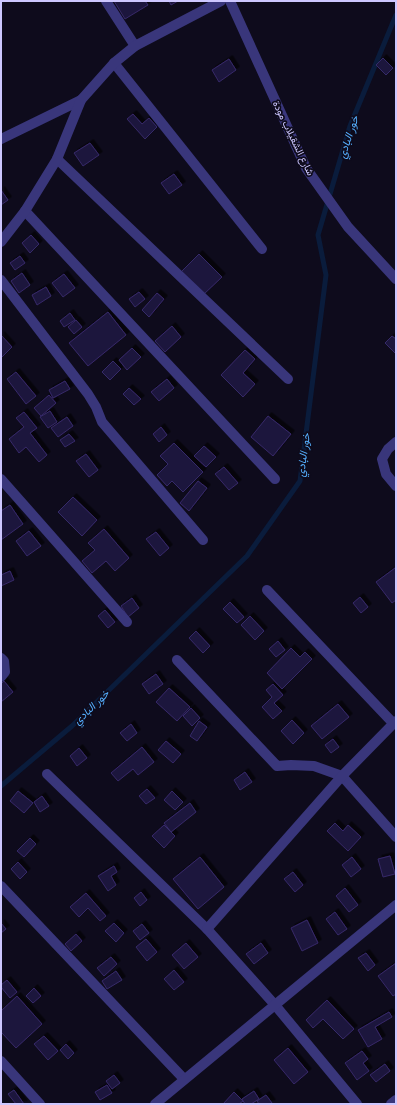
<svg xmlns="http://www.w3.org/2000/svg" width="397" height="1105" font-family="Montserrat,Vazirmatn,sans-serif">
<style>
.lines{fill:none;stroke-linecap:round;stroke-linejoin:round}
.stream{stroke:#0a1c3c;stroke-width:5}
.building{fill:#1f173d;stroke:#362969;filter:url(#shadow)}
.street{stroke:#39367b;stroke-width:10}
.labels{text-anchor:middle;stroke-width:3.5;stroke-linejoin:round;paint-order:stroke}
.street-label{font-size:10px;fill:#cdc7ff;stroke:#0e0b1c}
.water-label{font-size:11px;font-style:italic;fill:#55affe;stroke:#0e0b1c}
</style>
<defs>
<filter id="shadow"><feDropShadow dx="3.5" dy="-3.5" stdDeviation="0" flood-color="#0009"/></filter>
</defs>
<rect width="100%" height="100%" fill="#0e0b1c"/>
<g class="lines">
<polyline class="stream" points="1,786 72,726 247,556 300,481 326,275 318,235 350,126 396,15"/>
</g>
<g class="building">
<polygon points="114,1 145,1 148,5 125,19"/>
<polygon points="169,1 178,1 171,5"/>
<polygon points="383,58 393,68 386,75 376,65"/>
<polygon points="229,59 236,70 219,82 212,70"/>
<polygon points="133,114 142,124 149,118 157,127 145,139 127,119"/>
<polygon points="90,143 99,155 83,166 74,153"/>
<polygon points="174,174 182,185 169,194 161,183"/>
<polygon points="1,190 8,200 1,205"/>
<polygon points="31,235 39,244 30,253 22,243"/>
<polygon points="199,254 222,277 203,295 181,272"/>
<polygon points="20,256 25,263 15,270 10,263"/>
<polygon points="22,273 30,285 19,293 11,281"/>
<polygon points="64,274 75,288 63,297 52,283"/>
<polygon points="46,287 51,296 37,305 32,295"/>
<polygon points="139,292 145,299 135,307 129,299"/>
<polygon points="157,293 164,299 149,317 142,310"/>
<polygon points="108,312 126,335 88,366 69,343"/>
<polygon points="70,313 75,320 64,327 60,321"/>
<polygon points="76,320 82,327 74,334 68,327"/>
<polygon points="172,326 181,337 165,352 155,341"/>
<polygon points="1,335 12,347 1,358"/>
<polygon points="392,336 396,339 396,354 385,343"/>
<polygon points="132,348 141,357 127,370 119,360"/>
<polygon points="245,350 255,359 243,373 255,384 243,397 221,375"/>
<polygon points="113,361 121,369 110,380 102,372"/>
<polygon points="16,372 36,396 26,404 7,379"/>
<polygon points="167,379 174,388 159,401 151,392"/>
<polygon points="65,381 70,389 53,398 49,390"/>
<polygon points="129,388 141,399 134,405 123,394"/>
<polygon points="49,395 56,403 41,416 34,408"/>
<polygon points="50,411 57,422 48,428 40,417"/>
<polygon points="24,412 37,428 30,433 47,455 39,462 26,447 19,453 9,439 24,427 16,418"/>
<polygon points="268,416 291,434 273,456 251,437"/>
<polygon points="67,417 73,426 58,437 51,428"/>
<polygon points="161,427 167,435 159,442 153,434"/>
<polygon points="69,434 75,441 65,447 60,440"/>
<polygon points="174,443 203,472 183,492 172,481 167,486 157,475 168,464 160,456"/>
<polygon points="204,446 216,457 206,467 194,456"/>
<polygon points="86,454 98,470 89,477 76,461"/>
<polygon points="224,467 238,483 229,490 215,474"/>
<polygon points="198,481 207,488 189,511 180,503"/>
<polygon points="73,497 97,520 82,536 58,512"/>
<polygon points="10,505 23,524 1,540 1,511"/>
<polygon points="104,529 129,558 115,571 106,561 92,573 82,561 95,550 88,543"/>
<polygon points="29,531 41,546 27,556 16,541"/>
<polygon points="156,532 169,548 160,556 146,539"/>
<polygon points="395,568 396,570 396,600 392,603 376,582"/>
<polygon points="10,571 14,580 1,586 1,575"/>
<polygon points="360,597 368,607 361,613 353,603"/>
<polygon points="132,598 139,608 128,617 121,606"/>
<polygon points="230,602 244,617 237,623 223,609"/>
<polygon points="105,610 115,622 108,628 98,616"/>
<polygon points="250,616 264,631 255,640 241,625"/>
<polygon points="196,631 210,646 203,653 189,638"/>
<polygon points="278,641 285,650 276,657 269,649"/>
<polygon points="291,648 300,657 305,652 312,659 282,689 267,673"/>
<polygon points="156,674 163,684 149,694 142,684"/>
<polygon points="4,681 13,692 1,702 1,684"/>
<polygon points="273,684 283,695 274,703 282,711 273,719 262,707 272,697 266,690"/>
<polygon points="169,688 190,707 177,721 156,702"/>
<polygon points="338,704 349,717 322,739 311,726"/>
<polygon points="191,708 200,718 192,726 183,716"/>
<polygon points="292,720 304,733 293,744 281,731"/>
<polygon points="199,721 207,727 197,741 190,736"/>
<polygon points="131,724 137,733 127,741 120,733"/>
<polygon points="333,739 339,747 331,753 325,745"/>
<polygon points="166,741 181,754 173,763 158,750"/>
<polygon points="142,747 154,762 138,775 133,769 118,781 111,773"/>
<polygon points="79,748 87,758 77,766 70,756"/>
<polygon points="245,772 252,782 240,790 234,780"/>
<polygon points="147,789 155,798 146,804 139,796"/>
<polygon points="18,791 33,803 24,813 10,801"/>
<polygon points="172,791 183,802 175,810 164,800"/>
<polygon points="42,796 49,806 40,812 34,802"/>
<polygon points="190,803 196,812 171,832 164,823"/>
<polygon points="335,823 343,831 348,825 361,837 348,851 327,831"/>
<polygon points="164,825 175,836 164,848 152,836"/>
<polygon points="30,838 36,844 24,857 17,851"/>
<polygon points="390,856 395,874 383,877 378,859"/>
<polygon points="200,857 224,887 198,909 173,879"/>
<polygon points="352,857 361,869 351,877 342,865"/>
<polygon points="18,862 27,872 20,879 11,869"/>
<polygon points="114,866 117,872 111,876 116,885 108,891 98,876"/>
<polygon points="293,872 303,885 295,892 284,879"/>
<polygon points="345,888 358,905 349,912 336,896"/>
<polygon points="141,892 147,900 140,906 134,898"/>
<polygon points="86,893 106,916 100,921 88,908 79,917 70,907"/>
<polygon points="335,912 347,929 338,935 326,919"/>
<polygon points="307,920 318,943 302,951 291,928"/>
<polygon points="1,923 6,929 1,933"/>
<polygon points="114,923 124,933 116,942 105,931"/>
<polygon points="142,924 149,933 140,940 133,931"/>
<polygon points="76,934 82,941 71,951 65,944"/>
<polygon points="146,939 157,952 147,961 136,947"/>
<polygon points="186,943 198,957 184,969 172,955"/>
<polygon points="261,943 268,953 254,964 246,954"/>
<polygon points="366,953 375,965 368,971 358,958"/>
<polygon points="111,957 117,964 104,976 97,968"/>
<polygon points="396,963 396,994 393,996 378,976"/>
<polygon points="174,970 184,982 174,990 164,979"/>
<polygon points="116,971 122,980 107,989 102,981"/>
<polygon points="7,980 17,992 10,998 1,987 1,985"/>
<polygon points="34,988 41,996 33,1003 26,996"/>
<polygon points="17,996 42,1024 16,1048 1,1032 1,1011"/>
<polygon points="327,1000 354,1029 343,1039 323,1019 313,1028 306,1020"/>
<polygon points="389,1012 392,1017 375,1027 382,1039 368,1047 358,1030"/>
<polygon points="44,1036 58,1051 48,1060 34,1044"/>
<polygon points="66,1044 74,1053 68,1059 60,1050"/>
<polygon points="288,1048 308,1072 294,1084 274,1060"/>
<polygon points="362,1051 368,1059 363,1063 369,1071 357,1080 345,1063"/>
<polygon points="385,1064 390,1071 376,1082 370,1075"/>
<polygon points="114,1075 120,1083 112,1089 106,1081"/>
<polygon points="107,1085 112,1093 100,1100 95,1092"/>
<polygon points="14,1090 24,1104 16,1104 8,1094"/>
<polygon points="254,1091 259,1099 251,1104 245,1104 242,1099"/>
<polygon points="234,1092 243,1101 239,1104 223,1104"/>
<polygon points="266,1095 272,1103 269,1104 259,1104 257,1101"/>
</g>
<g class="lines">
<g class="street">
<polyline points="106,1 135,46"/>
<polyline points="230,1 306,168 348,227 396,279"/>
<polyline points="114,63 262,249"/>
<polyline points="1,139 81,100"/>
<polyline points="57,159 288,379"/>
<polyline points="25,211 275,479"/>
<polyline points="1,242 25,211 57,159 81,100 114,63 135,46 221,1"/>
<polyline points="1,280 88,394 96,407 102,422 203,540"/>
<polyline points="396,442 388,449 382,459 386,474 396,486"/>
<polyline points="1,479 127,622"/>
<polyline points="267,590 394,724"/>
<polyline points="1,658 4,661 5,672 1,677"/>
<polyline points="177,660 277,766 291,765 314,766 342,776 396,837"/>
<polyline points="47,774 207,929 275,1005 357,1104"/>
<polyline points="1,886 184,1079"/>
<polyline points="207,929 342,776 396,721"/>
<polyline points="1,1061 40,1104"/>
<polyline points="155,1104 396,905"/>
<polyline points="391,1104 396,1100"/>
</g>
</g>
<g class="labels">
<g class="street-label">
<text transform="translate(294 138) rotate(64)" y="4">شارع الشقيلاب مودة</text>
</g>
<g class="water-label">
<text transform="translate(348 137) rotate(-72)" y="4">خور البادي</text>
<text transform="translate(303 455) rotate(-82)" y="4">خور البادي</text>
<text transform="translate(91 707) rotate(-44)" y="4">خور البادي</text>
</g>
</g>
<rect width="397" height="1105" fill="none" stroke="#cdc7ff" stroke-width="4"/>
</svg>
